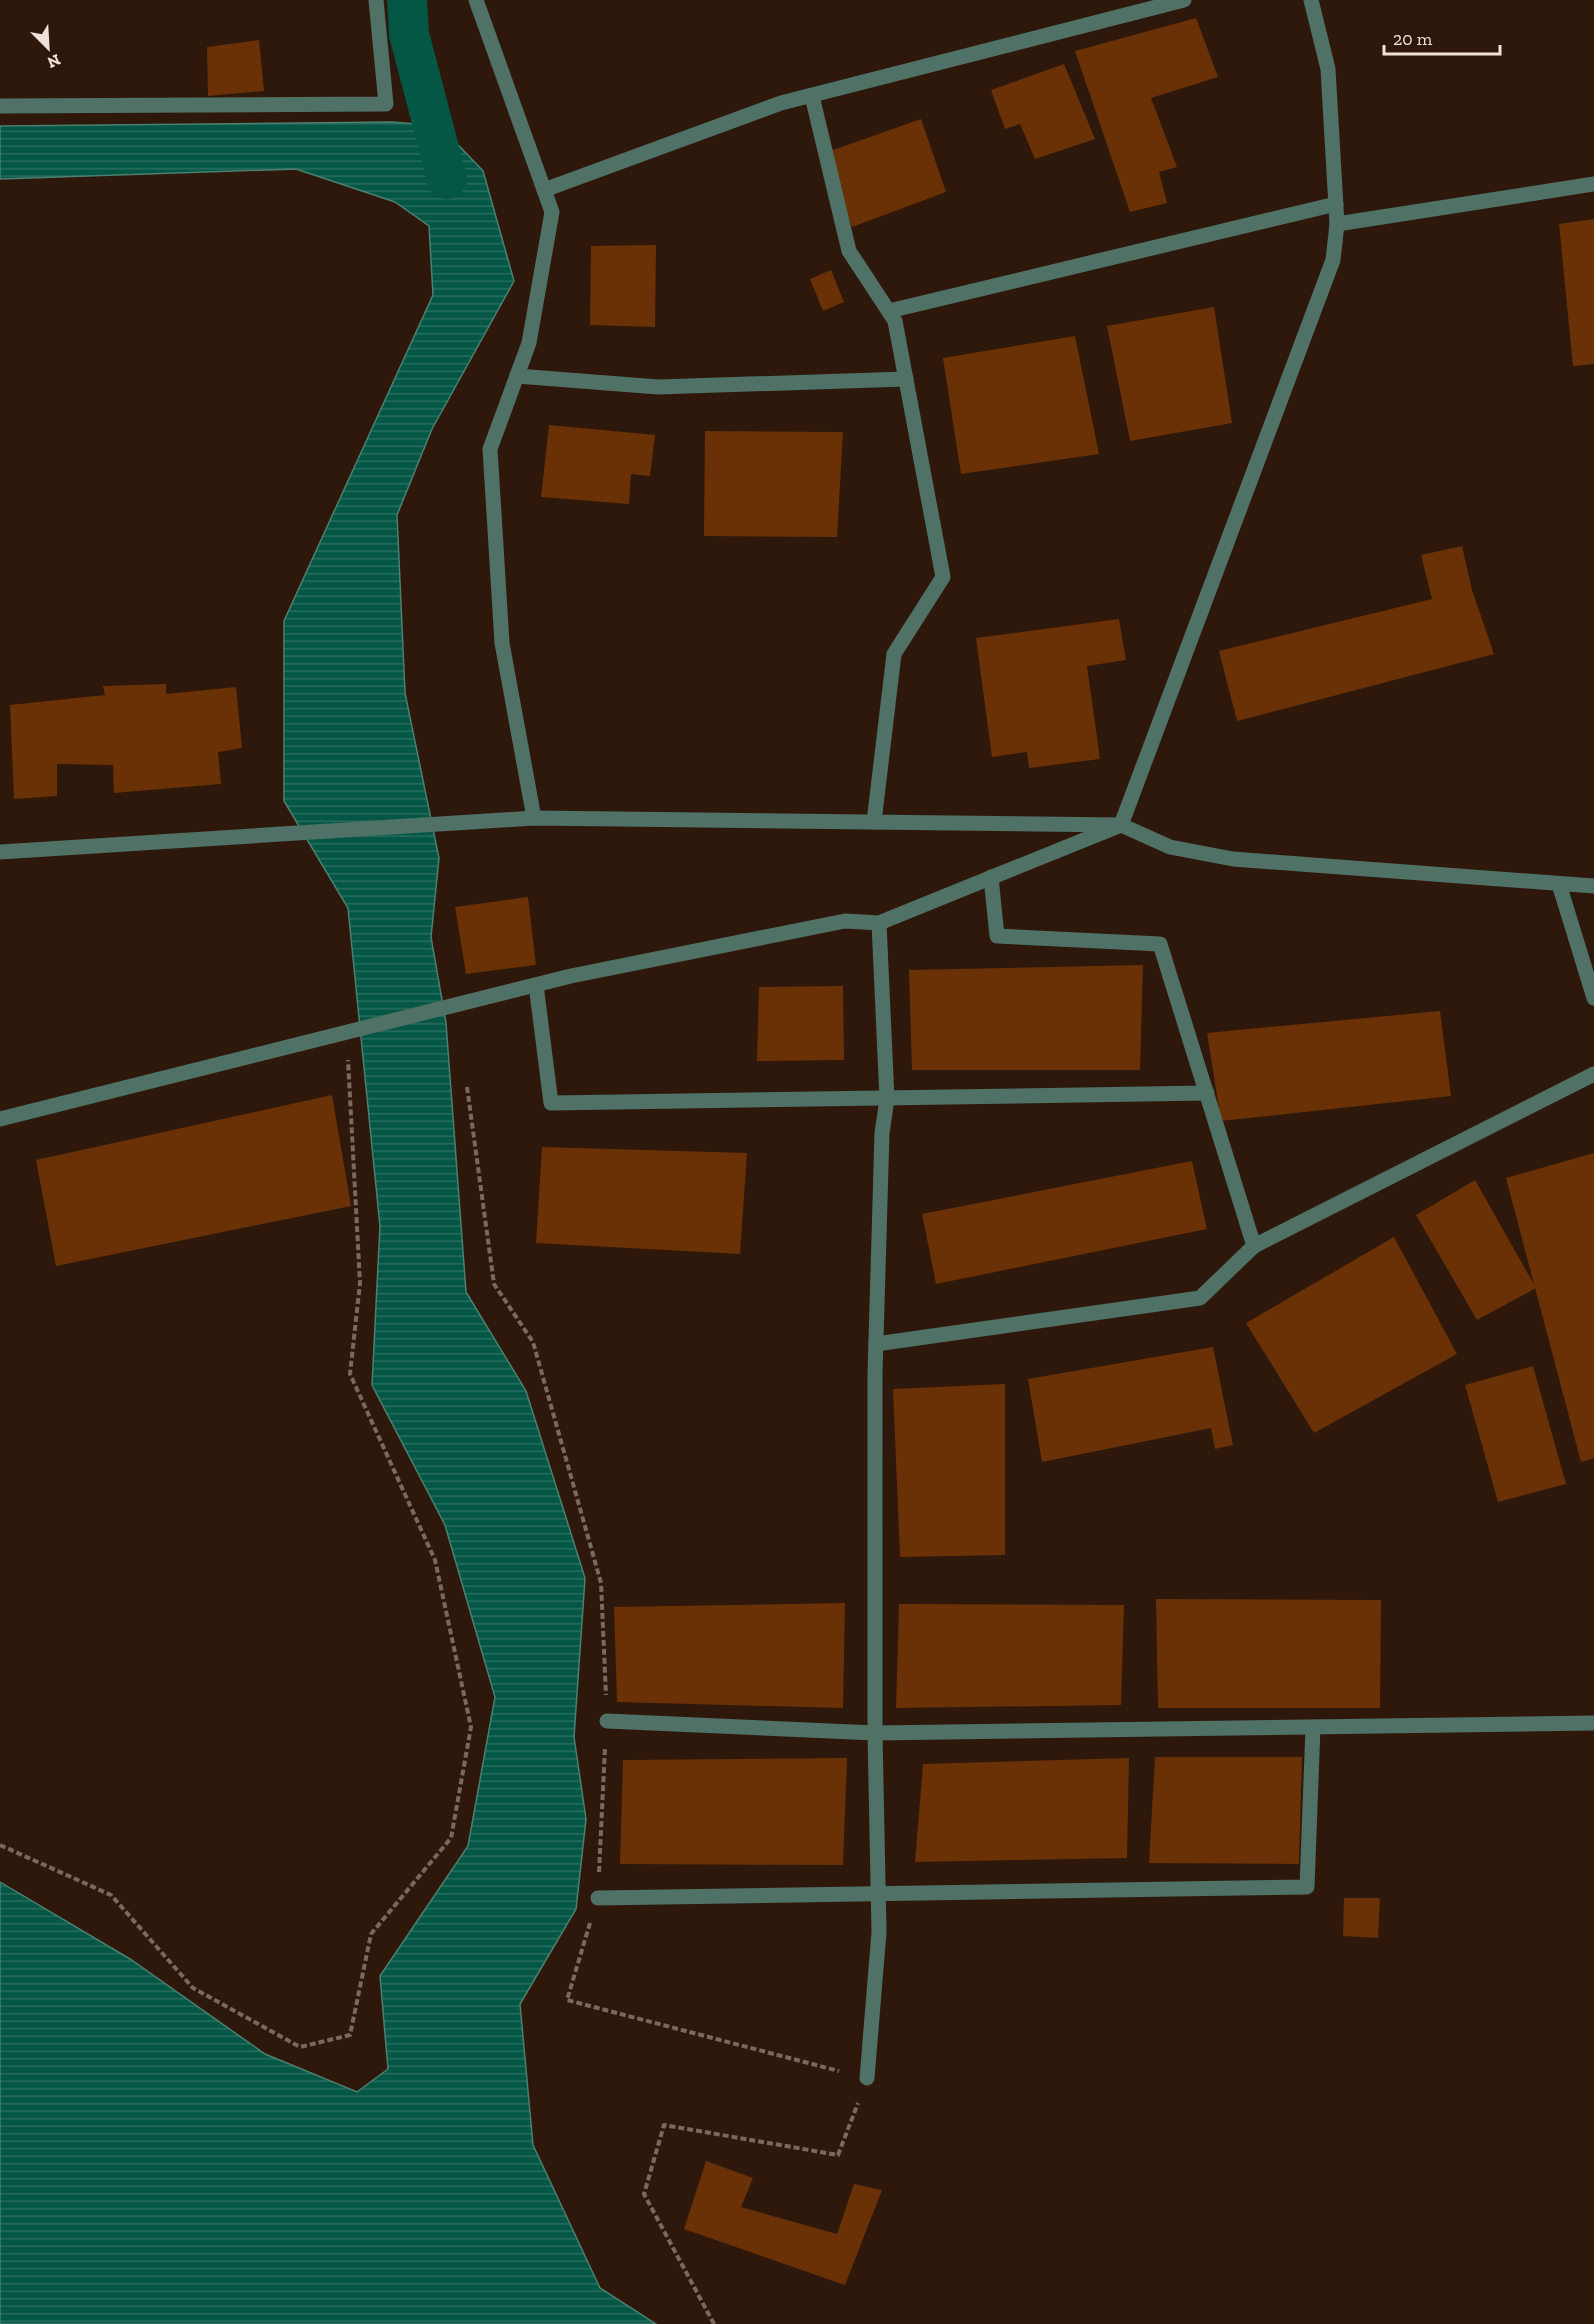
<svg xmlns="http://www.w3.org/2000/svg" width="1594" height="2324" font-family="'Zilla Slab',serif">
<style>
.water{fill:url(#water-rules);stroke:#4b8071;stroke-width:1.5}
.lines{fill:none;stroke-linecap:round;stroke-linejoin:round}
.canal{stroke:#045645;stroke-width:40}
.building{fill:#693105}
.path{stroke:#7c695e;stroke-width:4;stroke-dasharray:6 3;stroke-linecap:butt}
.minor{stroke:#4f7166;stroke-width:15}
</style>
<defs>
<pattern id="water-rules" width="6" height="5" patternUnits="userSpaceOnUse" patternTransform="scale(1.5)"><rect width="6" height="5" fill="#045645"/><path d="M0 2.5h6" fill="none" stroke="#296e5f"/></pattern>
</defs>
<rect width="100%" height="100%" fill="#2e180b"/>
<polygon class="water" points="392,122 440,126 483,171 514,281 432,429 397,515 405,693 439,858 431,937 446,1023 466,1292 526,1391 585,1578 574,1737 586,1819 576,1909 520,2004 533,2145 600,2288 656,2324 0,2324 0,1882 130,1959 265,2054 357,2092 388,2069 380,1976 468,1846 495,1697 445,1525 372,1385 380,1226 348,908 284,801 284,621 433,295 429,226 395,202 296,169 0,179 0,126"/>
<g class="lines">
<polyline class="canal" points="407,0 409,34 447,179"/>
</g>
<g class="building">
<polygon points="1196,18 1218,77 1151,98 1177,167 1159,172 1167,203 1130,212 1075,51"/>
<polygon points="259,40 264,91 208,96 207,47"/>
<polygon points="1064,64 1095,139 1035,159 1020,124 1005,129 991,90"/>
<polygon points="921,119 946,192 852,227 822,154"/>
<polygon points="1594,219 1594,364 1573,366 1559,224"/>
<polygon points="656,245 655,327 590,325 591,246"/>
<polygon points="831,270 844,302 823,311 810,279"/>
<polygon points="1214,307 1232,423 1130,441 1107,326"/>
<polygon points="1075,336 1099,454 961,474 943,358"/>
<polygon points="549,425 655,435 650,476 631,474 629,504 541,497"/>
<polygon points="705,431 843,432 837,537 704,536"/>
<polygon points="1462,546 1472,590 1494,654 1237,721 1219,651 1432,599 1421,555"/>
<polygon points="1119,619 1126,660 1087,666 1100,759 1029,768 1027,752 992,757 976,638"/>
<polygon points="166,684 166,694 236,687 242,748 218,752 221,784 114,793 113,765 57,764 57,796 14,799 10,705 105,695 103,686"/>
<polygon points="528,897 536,965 466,974 455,907"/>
<polygon points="1143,965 1140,1070 912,1070 909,970"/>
<polygon points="843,986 844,1060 757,1061 759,987"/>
<polygon points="1440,1011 1451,1096 1221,1121 1207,1033"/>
<polygon points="332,1095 351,1206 56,1266 36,1160"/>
<polygon points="542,1147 747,1153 740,1254 536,1243"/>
<polygon points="1594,1153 1594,1458 1581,1462 1506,1178"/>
<polygon points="1192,1161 1207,1229 936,1284 922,1214"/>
<polygon points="1475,1180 1536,1288 1477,1320 1416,1215"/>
<polygon points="1394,1237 1457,1354 1314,1433 1246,1323"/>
<polygon points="1213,1347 1233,1445 1215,1449 1211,1428 1042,1462 1028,1379"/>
<polygon points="1533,1366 1566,1484 1498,1502 1465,1385"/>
<polygon points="1005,1384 1005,1555 900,1557 893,1389"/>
<polygon points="1156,1599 1381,1600 1380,1708 1158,1708"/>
<polygon points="845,1603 843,1708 617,1702 614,1607"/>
<polygon points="899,1604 1124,1605 1121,1705 896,1708"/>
<polygon points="1155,1757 1302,1757 1299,1864 1149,1863"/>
<polygon points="847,1758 843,1865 620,1864 623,1760"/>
<polygon points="1129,1758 1127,1858 915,1862 923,1764"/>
<polygon points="1344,1898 1380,1898 1378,1938 1343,1936"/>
<polygon points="706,2161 753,2178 741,2207 837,2234 854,2184 882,2190 845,2285 684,2229"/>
</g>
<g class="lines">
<g class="path">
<polyline points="467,1087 494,1284 533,1342 601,1583 606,1695"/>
<polyline points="0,1845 111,1895 193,1988 300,2047 350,2035 371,1934 451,1838 471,1727 435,1560 350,1374 360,1283 348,1060"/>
<polyline points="599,1872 605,1748"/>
<polyline points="590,1923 567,2000 839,2071"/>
<polyline points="714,2324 644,2194 664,2125 838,2155 858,2103"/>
</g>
<g class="minor">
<polyline points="476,0 552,212 529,343 490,449 502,643 534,818"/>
<polyline points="812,96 849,251 895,321 943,577 894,654 874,822"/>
<polyline points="0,106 386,104 376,0"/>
<polyline points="544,190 781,103 1184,0"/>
<polyline points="1337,224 1594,184"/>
<polyline points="889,311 1336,204"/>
<polyline points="517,376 658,387 906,379"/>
<polyline points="0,852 534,818 1121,825 1170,847 1233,859 1594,886"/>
<polyline points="991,877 997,936 1160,944 1254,1246"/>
<polyline points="1559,884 1594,998"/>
<polyline points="536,985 551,1103 1207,1093"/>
<polyline points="0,1119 571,976 845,921 879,923 1121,825 1333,260 1337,224 1328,69 1311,0"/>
<polyline points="876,1344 1200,1298 1254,1246 1594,1074"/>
<polyline points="607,1721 875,1733 1594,1723"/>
<polyline points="598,1898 1307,1887 1313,1727"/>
<polyline points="867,2078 879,1932 875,1733 875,1374 882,1133 887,1099 879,923"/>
</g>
</g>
<g transform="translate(48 48) rotate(156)" stroke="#2e180b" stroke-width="4.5" paint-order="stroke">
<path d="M0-4.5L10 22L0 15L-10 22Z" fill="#f1e1d9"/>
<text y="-9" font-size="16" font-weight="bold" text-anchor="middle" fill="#f1e1d9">N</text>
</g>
<path d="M1384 45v9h116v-9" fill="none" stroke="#f1e1d9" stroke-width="3"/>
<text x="1393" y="45" font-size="18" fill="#f1e1d9" stroke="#2e180b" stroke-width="4.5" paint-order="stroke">20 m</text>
</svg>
